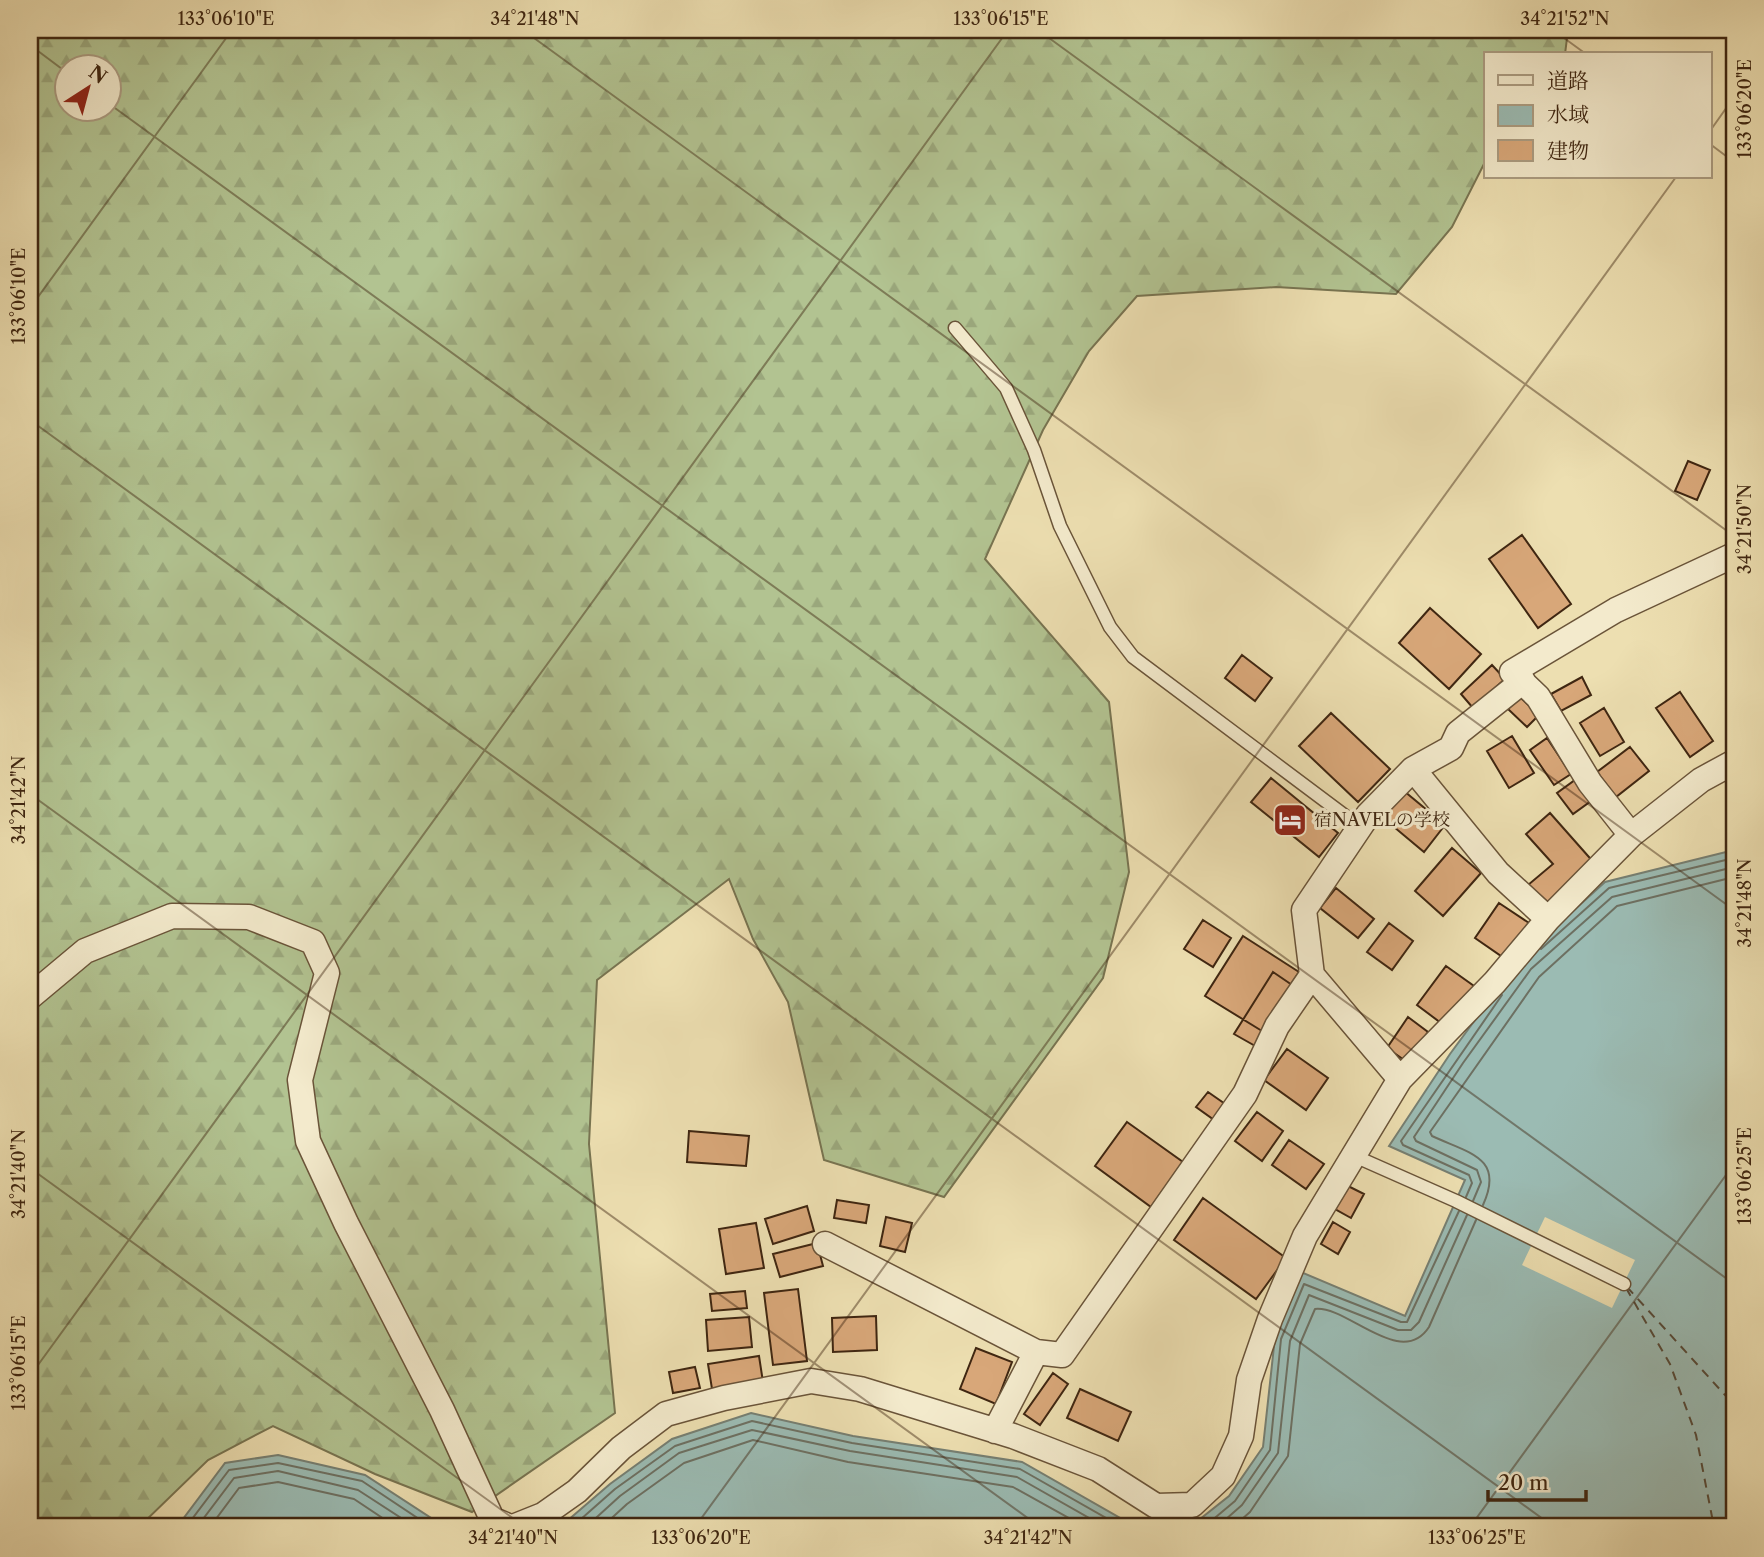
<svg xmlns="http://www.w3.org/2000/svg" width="1764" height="1557" viewBox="0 0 1764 1557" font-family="'Libre Caslon Text','Noto Serif JP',serif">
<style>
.forest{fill:url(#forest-firs);stroke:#787451;stroke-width:2;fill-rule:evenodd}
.water{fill:#9bbbb3;stroke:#767f72;stroke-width:2}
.pier{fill:#eddfb1}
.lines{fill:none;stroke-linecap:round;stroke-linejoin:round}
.shore{stroke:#6d7062;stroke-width:2}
.ferry{stroke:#564b3a;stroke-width:2;stroke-dasharray:9 7;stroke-linecap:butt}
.building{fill:#d8a779;stroke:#3f2611;stroke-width:2}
.lane-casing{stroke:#6a5439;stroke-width:15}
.street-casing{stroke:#6a5439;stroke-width:27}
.lane{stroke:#f3eacc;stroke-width:12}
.street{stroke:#f3eacc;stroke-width:24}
.ticks{fill:none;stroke:#3f2611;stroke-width:2;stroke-opacity:0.45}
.labels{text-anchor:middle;stroke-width:6;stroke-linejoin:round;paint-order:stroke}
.poi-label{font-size:18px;fill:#3f2611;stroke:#f3eacc;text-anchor:start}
.neatline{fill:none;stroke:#3f2611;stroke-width:2.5}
.ticks-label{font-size:18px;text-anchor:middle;fill:#3f2611}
</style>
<defs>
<pattern id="forest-firs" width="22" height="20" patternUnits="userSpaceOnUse" patternTransform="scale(1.75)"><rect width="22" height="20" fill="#b2c391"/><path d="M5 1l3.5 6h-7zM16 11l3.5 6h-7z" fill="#9aa77c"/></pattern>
</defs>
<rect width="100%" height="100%" fill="#eddfb1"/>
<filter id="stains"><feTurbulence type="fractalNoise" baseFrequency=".00286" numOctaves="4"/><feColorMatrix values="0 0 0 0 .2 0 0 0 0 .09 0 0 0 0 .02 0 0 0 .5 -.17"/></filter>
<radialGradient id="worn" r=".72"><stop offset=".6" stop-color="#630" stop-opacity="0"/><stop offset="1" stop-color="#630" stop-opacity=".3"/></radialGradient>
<path class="forest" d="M30,30H1568L1565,54H1486V160L1452,227L1396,294L1276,287L1137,296L1089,351L1043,430L985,559L1109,702L1129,872L1103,978L944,1197L824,1160L788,1002L753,939L729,879L597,980L589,1144L615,1413L472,1512L375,1474L273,1426L208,1460L139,1527H42L30,1518ZM66,66H108V108H66Z"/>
<path class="water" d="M1734,850V1527H1190L1229,1496L1263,1447L1275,1337L1301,1272L1405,1316L1465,1180L1389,1146L1450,1054L1520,959L1605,882Z
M751,1413L853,1436L1022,1462L1136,1527H560L610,1484L672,1439Z
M278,1455L365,1475L445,1527H177L225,1463Z"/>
<path class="pier" d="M1545,1217L1635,1260L1612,1308L1522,1265Z"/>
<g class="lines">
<path class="shore" d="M1541,949L1609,888L1734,858
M1466,1197L1472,1183L1469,1175L1403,1145L1401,1141L1502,995
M1473,1201L1481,1182L1477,1170L1416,1141L1414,1137L1463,1063L1531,969L1612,897L1734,867
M1483,1205C1505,1157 1468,1153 1432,1136L1430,1132L1539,977L1617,906L1734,877
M186,1527L229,1470L278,1463L362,1481L431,1527
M197,1527L234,1478L278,1471L358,1490L415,1527
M210,1527L239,1488L278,1482L354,1499L396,1527
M572,1527L615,1489L675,1446L752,1421L852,1443L1020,1469L1122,1527
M586,1527L620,1496L679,1453L752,1430L850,1451L1017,1477L1105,1527
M602,1527L627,1504L684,1463L753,1440L848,1462L1013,1487L1085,1527
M1204,1527L1235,1501L1270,1450L1281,1339L1304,1284L1401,1322H1407L1459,1211
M1217,1527L1242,1505L1278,1453L1290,1341L1309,1295L1398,1330H1411L1419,1322L1467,1215
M1233,1527L1250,1512L1288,1456L1300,1344L1315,1309C1347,1305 1401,1370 1429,1327L1476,1220"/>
<path class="ferry" d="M1627,1287L1734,1405
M1626,1288L1670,1364L1696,1435L1714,1527"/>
</g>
<path class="building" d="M1688,461L1710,470L1697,500L1675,491Z
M1522,535L1571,604L1538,628L1489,559Z
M1430,608L1481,654L1449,689L1399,643Z
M1242,655L1272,678L1255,701L1225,678Z
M1492,665L1505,679L1473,708L1461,694Z
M1582,677L1591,695L1561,711L1551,694Z
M1680,692L1713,741L1690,757L1656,708Z
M1520,697L1539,715L1527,727L1508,709Z
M1604,708L1624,742L1600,756L1580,723Z
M1331,713L1390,769L1358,802L1299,746Z
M1512,736L1534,773L1509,788L1487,751Z
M1547,738L1571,774L1554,785L1530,750Z
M1630,747L1649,771L1616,797L1597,772Z
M1271,778L1338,833L1319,857L1251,802Z
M1575,780L1591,801L1573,814L1557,793Z
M1404,791L1445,825L1424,852L1382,817Z
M1550,813L1596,865L1548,907L1528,885L1553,864L1526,834Z
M1452,848L1481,873L1443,916L1415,891Z
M1336,888L1374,919L1358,938L1320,908Z
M1499,903L1529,923L1504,958L1475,938Z
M1203,920L1231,938L1213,967L1184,949Z
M1389,923L1413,941L1392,970L1367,952Z
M1243,936L1299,972L1262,1031L1205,996Z
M1446,966L1474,986L1445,1026L1417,1005Z
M1273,972L1295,987L1257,1047L1234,1034Z
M1408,1017L1428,1032L1407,1062L1387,1048Z
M1287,1049L1328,1078L1306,1110L1264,1080Z
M1208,1092L1228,1106L1217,1122L1196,1107Z
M1257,1112L1283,1131L1262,1161L1235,1141Z
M1127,1122L1183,1162L1151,1207L1095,1166Z
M689,1131L749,1136L746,1166L687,1162Z
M1289,1140L1324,1164L1306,1189L1272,1165Z
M1348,1186L1364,1194L1351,1218L1335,1209Z
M1203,1198L1286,1258L1256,1299L1174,1240Z
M837,1200L869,1205L866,1223L834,1218Z
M807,1206L814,1231L773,1244L765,1219Z
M886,1217L912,1223L905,1252L880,1246Z
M1333,1222L1350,1232L1338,1254L1321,1244Z
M756,1223L764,1268L726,1274L719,1229Z
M817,1243L823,1266L780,1277L773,1254Z
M798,1289L807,1361L773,1365L764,1293Z
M745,1291L747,1308L712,1311L710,1294Z
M876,1316L877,1350L833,1352L832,1318Z
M749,1317L752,1347L708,1351L706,1320Z
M976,1348L1012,1362L996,1404L960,1389Z
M759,1356L763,1382L712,1389L708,1364Z
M695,1367L700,1388L673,1393L669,1372Z
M1053,1373L1068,1384L1040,1425L1024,1414Z
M1080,1389L1131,1412L1118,1441L1067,1418Z"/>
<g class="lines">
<g class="lane-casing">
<path id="lane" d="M955,328L1006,388L1034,450L1060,526L1110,627L1133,657L1360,827
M1352,1155L1456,1201L1624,1284"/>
</g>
<g class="street-casing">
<path id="street" d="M1413,769L1498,873L1548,919
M1631,835L1590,783L1538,697L1512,672L1616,610L1734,555
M1312,975L1400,1079
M30,997L85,951L172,916L249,917L313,942L327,973L300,1080L308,1141L346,1223L442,1410L492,1519L510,1527
M825,1244L1036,1352L1062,1355L1245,1094L1277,1026L1312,975L1304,910L1368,815L1413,769L1451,748L1458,733L1523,681
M995,1431L1036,1352
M513,1527L543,1515L577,1491L621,1448L666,1414L724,1398L811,1381L860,1389L1013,1436L1098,1469L1156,1506L1192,1505L1223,1476L1241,1436L1249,1380L1270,1319L1305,1236L1400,1079L1495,982L1548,919L1631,835L1701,780L1734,762"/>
</g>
<use href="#lane" class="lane"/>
<use href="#street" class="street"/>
</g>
<path class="ticks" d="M523,30L1734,910M1038,30L1734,536M1553,30L1586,54M30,45L66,72M108,103L1734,1284M1710,131L1734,97M1710,144L1734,162M30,308L232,30M30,420L1554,1527M30,794L1040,1527M30,1168L525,1527M30,1376L1008,30M695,1527L1676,177M1470,1527L1734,1164"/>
<defs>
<g id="hotel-square" transform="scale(1.75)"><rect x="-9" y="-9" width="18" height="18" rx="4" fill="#8f2418" stroke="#f3eacc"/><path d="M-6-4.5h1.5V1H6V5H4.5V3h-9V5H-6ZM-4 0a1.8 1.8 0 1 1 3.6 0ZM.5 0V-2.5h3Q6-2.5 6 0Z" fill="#fff"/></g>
</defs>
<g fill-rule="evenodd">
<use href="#hotel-square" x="1290" y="820"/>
</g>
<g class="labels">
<g class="poi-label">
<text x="1314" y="826">宿NAVELの学校</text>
</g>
</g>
<rect width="1764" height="1557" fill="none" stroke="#eddfb1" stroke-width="77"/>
<rect x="1484" y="52" width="228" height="126" fill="#f3eacc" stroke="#ab9c81" stroke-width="2"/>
<rect x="1498" y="75" width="35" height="10" fill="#f3eacc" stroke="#ab9c81" stroke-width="2"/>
<text x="1547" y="88" font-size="21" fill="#3f2611">道路</text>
<rect x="1498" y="105" width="35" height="21" fill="#9bbbb3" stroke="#ab9c81" stroke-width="2"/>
<text x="1547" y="122" font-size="21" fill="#3f2611">水域</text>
<rect x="1498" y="140" width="35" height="21" fill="#d8a779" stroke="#ab9c81" stroke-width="2"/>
<text x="1547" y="158" font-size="21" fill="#3f2611">建物</text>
<g transform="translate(88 88) rotate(36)"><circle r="33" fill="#f3eacc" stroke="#ab9c81" stroke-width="2"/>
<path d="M0-5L12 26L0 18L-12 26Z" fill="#8f2418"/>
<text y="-10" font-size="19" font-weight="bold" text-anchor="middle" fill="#3f2611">N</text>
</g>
<path d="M1488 1490v10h98v-10" fill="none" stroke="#3f2611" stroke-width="3.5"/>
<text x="1498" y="1490" font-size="21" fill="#3f2611" stroke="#f3eacc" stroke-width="5" paint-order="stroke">20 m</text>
<rect x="38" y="38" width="1688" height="1480" class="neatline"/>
<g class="ticks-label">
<text x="226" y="25">133°06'10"E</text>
<text x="535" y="25">34°21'48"N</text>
<text x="1001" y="25">133°06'15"E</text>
<text x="1565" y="25">34°21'52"N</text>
<text transform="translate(1745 109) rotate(-90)" y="6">133°06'20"E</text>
<text transform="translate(19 296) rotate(-90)" y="6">133°06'10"E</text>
<text transform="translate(1745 529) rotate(-90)" y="6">34°21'50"N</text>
<text transform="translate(19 800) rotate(-90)" y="6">34°21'42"N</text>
<text transform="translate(1745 903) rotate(-90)" y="6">34°21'48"N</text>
<text transform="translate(19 1174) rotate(-90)" y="6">34°21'40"N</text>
<text transform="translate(1745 1176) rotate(-90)" y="6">133°06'25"E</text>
<text transform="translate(19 1363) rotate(-90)" y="6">133°06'15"E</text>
<text x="513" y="1544">34°21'40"N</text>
<text x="701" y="1544">133°06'20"E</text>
<text x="1028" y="1544">34°21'42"N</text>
<text x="1477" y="1544">133°06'25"E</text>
</g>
<rect width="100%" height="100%" filter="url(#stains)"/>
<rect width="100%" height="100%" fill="url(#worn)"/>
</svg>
